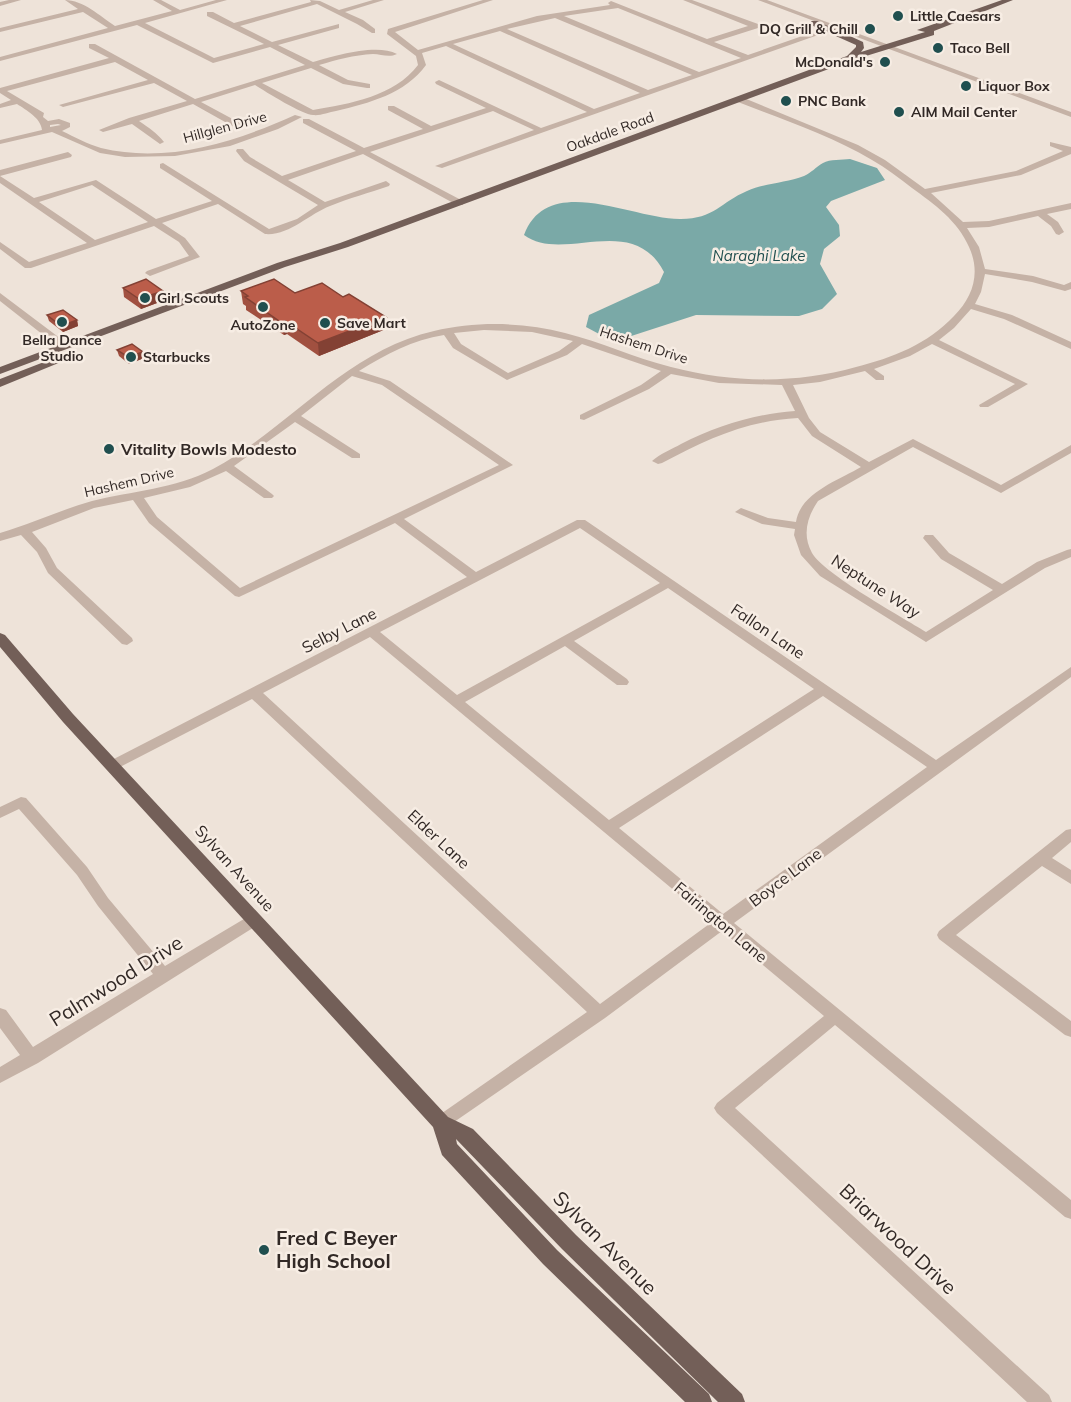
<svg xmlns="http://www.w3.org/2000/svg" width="1071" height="1402" viewBox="0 0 1071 1402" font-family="Mulish,sans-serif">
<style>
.water{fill:#7aa9a7}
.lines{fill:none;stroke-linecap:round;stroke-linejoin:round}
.minor{fill:#c5b2a6;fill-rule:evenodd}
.major{fill:#735f58;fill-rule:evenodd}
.wall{fill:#a15040}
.shaded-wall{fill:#834134}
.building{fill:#bb5d4a;stroke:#834134;stroke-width:1.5}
.poi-dot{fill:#204f4f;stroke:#f7ede4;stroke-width:2}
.labels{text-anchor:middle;stroke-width:5;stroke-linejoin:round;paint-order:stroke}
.far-poi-label{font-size:14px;font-weight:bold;fill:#322926;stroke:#f7ede4;text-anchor:start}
.far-street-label{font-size:14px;fill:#322926;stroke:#f7ede4}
.far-water-label{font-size:15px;font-style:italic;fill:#204f4f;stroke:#f7ede4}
.poi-label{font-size:16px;font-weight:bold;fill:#322926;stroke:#f7ede4;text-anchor:start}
.street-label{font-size:16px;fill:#322926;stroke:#f7ede4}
.near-street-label{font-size:20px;fill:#322926;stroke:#f7ede4}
.near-poi-label{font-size:20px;font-weight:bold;fill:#322926;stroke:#f7ede4;text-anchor:start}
</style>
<rect width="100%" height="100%" fill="#eee3d9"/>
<path class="water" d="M850,159L877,168L885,180L831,201L826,207L839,225L840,236L824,249L820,264L837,294L822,309L799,316L696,315L622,339L601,335L586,327L589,315L659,283L664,272C632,211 563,264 524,235C548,171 634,220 681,219C714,219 721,202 747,191C765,183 786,183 804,176C811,173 816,167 823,163C830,159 842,160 850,159Z"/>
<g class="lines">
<path class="minor" d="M9,0H21L0,6V2Z
M65,0C83,0 100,16 115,26L172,11L153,0H161L180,10L216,0H227L145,23L214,58L264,44L207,16V12H213L234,23L311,2L310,0L320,1L339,10L373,0H384L345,12L363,20L375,29V33H372L357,24L317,4L240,26L272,42L339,24V28L278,45L313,62C334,56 377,43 397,54C389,58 381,54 373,54C354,55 336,60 319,65L348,80L370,84V88H367L343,84L311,68L262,83L313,110C349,104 395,96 418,65L416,56L387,34L388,29L483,0H493L395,32L418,50L537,16L610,5L608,3L611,1L707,39L748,26L683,0H692L758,24V28L714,42L748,55L811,33L818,35L442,168L435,166L534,130L493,111L370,152L463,201V205H457L363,154L288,180L325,202L386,181L390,184L389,186C369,193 349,198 330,206C309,214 289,236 265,234L218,204L162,223L185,238L200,257L150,276L145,273L147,271L189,256L179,242L154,226L31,268H25L0,249V242L29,262L87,243L0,183V176L34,198L96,180L156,219L212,201L160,168V164L163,163L269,229L297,219L318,205L244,161L236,151L237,149H243L250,157L282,176L356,151L303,123V119H309L364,148L423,129L388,110V106H394L431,126L486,108L436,84L435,82L439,80L541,128L587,112L446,46L422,53L426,65C405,94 369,103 336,111C329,112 320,116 313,115C303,115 266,92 255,85L201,102L240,123V127H234L193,104L139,121C149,128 157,133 164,142L160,144L132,124L103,132L99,130L129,118L187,101L154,83L63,107L59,105L148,80L115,62L7,91L44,113L43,117L48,121L59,119L70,123V127L62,131C75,137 87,144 101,148C167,164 235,142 295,115L302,117L278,129L230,146L175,156L125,157L100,153L52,132L0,144V140L42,130C41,118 26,110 17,104L0,108V104L11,100L0,93V88L109,58L89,48V44H95L195,99L305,65L270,47L213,63L137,25L0,61V57L108,28L83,12L0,32V28L78,9ZM618,8L741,58L699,72L564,16ZM555,18L692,75L648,90L507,29ZM500,31L640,93L594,109L453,44ZM58,124L61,125L50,127V125ZM92,185L148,222L95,240L39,202Z
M758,0H767L1071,112V117Z
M738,98H744L858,145L885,160L925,189L1016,171L1063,151L1050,146V142L1071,147V154L1021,175L931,193L963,222L989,221L1071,203V209L1047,214L1058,222L1064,232L1059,235L1056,234L1051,226L1038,216L989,227L967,228L979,247L985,269L1033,276L1064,285L1071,282V289L1065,291L1032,282L985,274L981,292L975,304L1012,315L1071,342V349L1004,319L971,309L954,328L939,340L1028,384L988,407H980L979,405L1015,384L932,344L910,356L874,369L884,376V380H876L865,371L820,382L793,385L809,418L820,432L869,462L913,439L1001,485L1071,445V453L1001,493L913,447L818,501C807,517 802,535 812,553C824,574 902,617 926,632L993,590L941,559L923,538L925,535H933L949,553L1002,584L1037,562L1067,550L1071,549V557L1045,568L926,642L820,576L801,555L794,535L795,529L762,524L735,512L741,508L768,518L796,522C800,493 839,480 861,467L812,436L798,418C745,421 708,439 662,463L658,464L652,461C660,454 672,449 681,444C717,426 754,414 795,411L782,385L719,383L671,374L649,389L584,420L580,419V415L641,385L661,371L582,344L567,355L507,380L453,348L444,335C413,340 386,354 359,371L390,381L513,465L404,519L476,572L577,520H585L936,760L1071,667V677L734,923L1071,1200V1219L1065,1217L835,1025L735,1108L1049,1395L1052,1402H1027L717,1113L714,1108L717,1103L824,1016L722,931L605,1018L441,1131L435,1128L432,1123L435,1118L587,1012L252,699L118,768H108L106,765L108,762L467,577L395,523L239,597L235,596L149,523L133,500L94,508L32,532L46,548L57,568L132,638L133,641L127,645L122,644L48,573L37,552L21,535L0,541V533C31,524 60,510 92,501C132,491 175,489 213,469C291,427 344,352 434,331C476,321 524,322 565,333C601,342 635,358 671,367C732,383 796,384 856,367C892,358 928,344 954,316C973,297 981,273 969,247C958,221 934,204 912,188C899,178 886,168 872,160C830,135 783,120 738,102ZM484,330L532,332L573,341L559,351L508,373L461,344L454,333ZM352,376L382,385L499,465L240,588L157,517L144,498L190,487L226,471L264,498H272L274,496L272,494L234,466L295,422L352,458H360V454L301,416ZM580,528L660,583L457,695L380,632ZM668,588L814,689L609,820L465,702L565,646L617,685H627L629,682L627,679L574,641ZM370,637L712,922L600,1004L263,693ZM823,696L927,767L723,914L619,828Z
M68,152L72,155L71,157L0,176V170Z
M0,293L69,345V349H61L0,301Z
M21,797L26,798L87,867L108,898L165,966L249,916L254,914L259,916L262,920L259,924L38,1063L0,1083V1067L20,1055L0,1028V1008L6,1010L33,1047L153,974L98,906L77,875L19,809L0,818V807Z
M1071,829V842L1052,858L1071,870V884L1042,866L956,935L1071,1021V1037L1065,1035L939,939L937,935L939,931L1066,830Z"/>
<path class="major" d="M1002,0H1013L934,31V35L853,60L348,247L285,267L0,374V367L277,263L340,243L847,56L856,47V45L811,25V21H817L863,42L864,48L861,52L925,32L917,30Z
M57,357L61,358V362L0,387V379Z
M0,633L5,635L73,714L448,1117L473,1129L576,1235L742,1394L745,1402H718L562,1249L456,1139L457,1144L557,1250L709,1394L712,1402H685L543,1264L442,1155L433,1127L63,722L0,647Z"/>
</g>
<path class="wall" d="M123,288L163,291L165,300L141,309L124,297Z
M241,291L295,293L343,297L386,317V329L319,356L287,334L284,335L246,310V306L243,304Z
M47,315L77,320L78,326L63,332L49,321Z
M117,350L143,352L144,358L129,364L119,356Z"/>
<path class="shaded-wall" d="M163,291L165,300L141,309L139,299Z
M386,317V329L319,356L318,343Z
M77,320L78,326L63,332L61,326Z
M285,321L287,334L284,335L282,323Z
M143,352L144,358L129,364L128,357Z"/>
<path class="building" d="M146,279L163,291L139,299L123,288Z
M274,279L295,293L322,283L343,297L349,294L386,317L318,343L285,321L282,323L245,297L248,296L241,291Z
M63,310L77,320L61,326L47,315Z
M132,344L143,352L128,357L117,350Z"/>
<g class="poi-dot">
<circle cx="898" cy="16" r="6"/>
<circle cx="870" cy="29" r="6"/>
<circle cx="938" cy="48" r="6"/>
<circle cx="885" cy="62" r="6"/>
<circle cx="966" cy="86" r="6"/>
<circle cx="786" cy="101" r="6"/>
<circle cx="899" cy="112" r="6"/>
<circle cx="145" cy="298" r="6"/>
<circle cx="263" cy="307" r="6"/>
<circle cx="62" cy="322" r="6"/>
<circle cx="325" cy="323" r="6"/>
<circle cx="131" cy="357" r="6"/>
<circle cx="109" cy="449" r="6"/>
<circle cx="264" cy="1250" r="6"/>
</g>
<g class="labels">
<g class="far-poi-label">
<text x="910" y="21">Little Caesars</text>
<text x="858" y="34" text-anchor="end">DQ Grill &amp; Chill</text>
<text x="950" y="53">Taco Bell</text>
<text x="873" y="67" text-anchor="end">McDonald's</text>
<text x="978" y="91">Liquor Box</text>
<text x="798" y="106">PNC Bank</text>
<text x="911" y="117">AIM Mail Center</text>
<text x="157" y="303">Girl Scouts</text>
<text x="337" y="328">Save Mart</text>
<text x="263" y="330" text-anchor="middle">AutoZone</text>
<text x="62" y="345" text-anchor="middle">Bella Dance<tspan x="62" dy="16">Studio</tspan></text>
<text x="143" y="362">Starbucks</text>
</g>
<g class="far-street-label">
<text transform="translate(225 127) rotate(-15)" y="5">Hillglen Drive</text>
<text transform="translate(610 132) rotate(-20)" y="5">Oakdale Road</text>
<text transform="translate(644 345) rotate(18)" y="5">Hashem Drive</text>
<text transform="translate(129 482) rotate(-13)" y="5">Hashem Drive</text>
</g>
<g class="far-water-label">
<text x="759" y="261">Naraghi Lake</text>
</g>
<g class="poi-label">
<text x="121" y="455">Vitality Bowls Modesto</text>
</g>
<g class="street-label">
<text transform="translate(876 586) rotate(33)" y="6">Neptune Way</text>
<text transform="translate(339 630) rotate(-27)" y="6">Selby Lane</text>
<text transform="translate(768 631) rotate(34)" y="6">Fallon Lane</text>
<text transform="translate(439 839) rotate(43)" y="6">Elder Lane</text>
<text transform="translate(235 868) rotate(48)" y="6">Sylvan Avenue</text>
<text transform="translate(785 877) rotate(-37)" y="6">Boyce Lane</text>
<text transform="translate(721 922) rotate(40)" y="6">Fairington Lane</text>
</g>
<g class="near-street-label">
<text transform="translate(116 981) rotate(-32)" y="7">Palmwood Drive</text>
<text transform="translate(898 1239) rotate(43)" y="7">Briarwood Drive</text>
<text transform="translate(605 1243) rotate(45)" y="7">Sylvan Avenue</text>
</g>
<g class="near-poi-label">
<text x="276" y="1245">Fred C Beyer<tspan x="276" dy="23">High School</tspan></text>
</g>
</g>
</svg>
